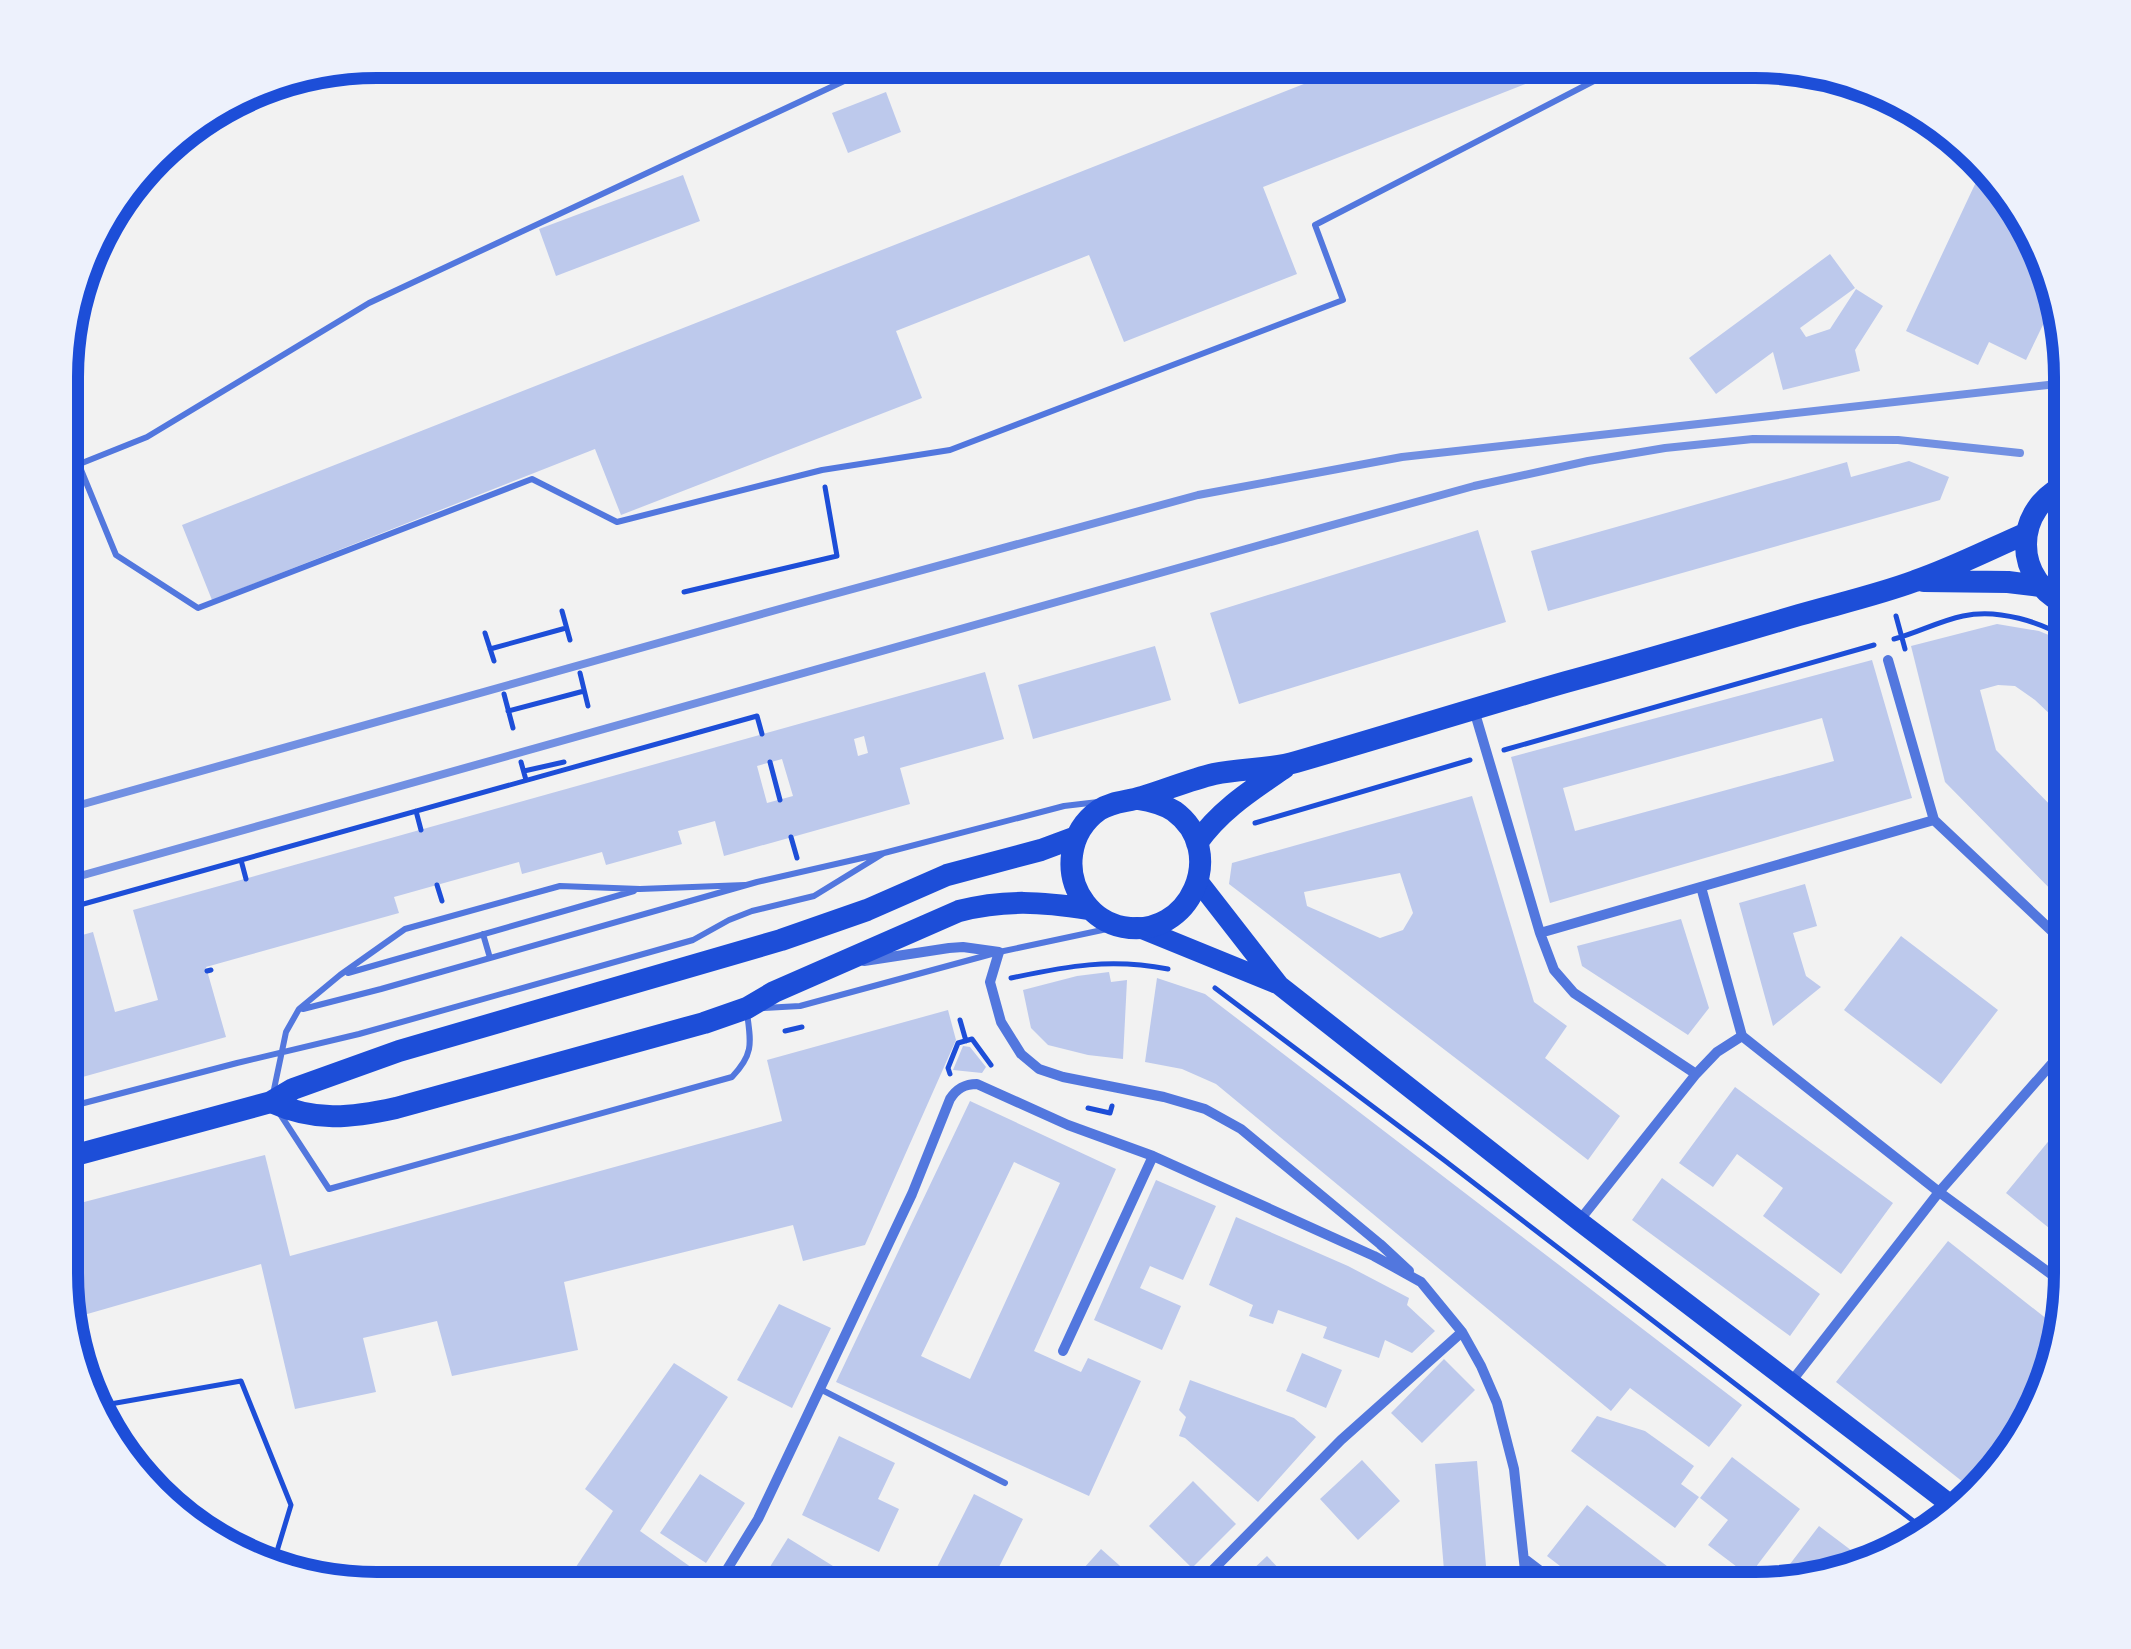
<svg xmlns="http://www.w3.org/2000/svg" width="2131" height="1649" viewBox="0 0 2131 1649" font-family="'Public Sans',sans-serif">
<style>
.building{fill:#bdc9ec;fill-rule:evenodd}
.lines{fill:none;stroke-linecap:round;stroke-linejoin:round}
.path{stroke:#1d4ed8;stroke-width:5}
.service{stroke:#5277de;stroke-width:6}
.minor{stroke:#5277de;stroke-width:10}
.secondary{stroke:#1d4ed8;stroke-width:20}
.primary{stroke:#1d4ed8;stroke-width:22}
.rail{stroke:#7290e2;stroke-width:8}
.rim{fill:none;stroke:#1d4ed8;stroke-width:12}
</style>
<rect width="100%" height="100%" fill="#f2f2f2"/>
<path class="building" d="M1042,60H1074V61L1046,71Z
M1365,60L1584,61L1263,187L1297,274L1124,342L1089,255L896,331L922,398L621,515L595,449L212,600L182,525Z
M886,92L901,132L848,153L832,113Z
M1984,165L2039,237L2054,302L2026,360L1989,342L1978,365L1906,331Z
M683,175L700,221L556,276L539,229Z
M1830,254L1855,288L1800,328L1806,337L1830,329L1856,289L1883,306L1855,350L1860,371L1783,390L1773,352L1716,394L1689,358Z
M1909,461L1949,477L1940,500L1548,611L1531,551L1847,462L1851,477Z
M1478,530L1506,622L1239,704L1210,613Z
M1997,624L2039,631L2056,638L2071,648V734L2035,700L2015,686L1998,685L1980,690L1996,750L2071,826V910L1945,782L1911,646Z
M1155,646L1171,700L1033,739L1018,685Z
M1872,660L1912,798L1550,903L1511,757ZM1822,718L1834,761L1575,831L1563,788Z
M985,672L1004,739L900,768L910,804L724,856L715,821L678,831L682,844L606,865L602,852L522,874L519,862L394,897L399,913L206,967L226,1037L61,1083V941L93,932L115,1012L158,1000L133,910ZM864,736L868,753L858,756L854,739ZM782,759L793,796L767,803L757,766Z
M1472,796L1534,1002L1567,1026L1545,1058L1620,1116L1588,1160L1229,884L1232,863ZM1400,873L1413,913L1403,930L1380,938L1307,906L1304,892Z
M1805,884L1817,926L1793,933L1806,976L1821,987L1773,1026L1739,903Z
M1681,919L1709,1008L1688,1035L1582,966L1577,946Z
M1901,936L1998,1010L1941,1084L1844,1010Z
M1109,972L1111,982L1127,980L1123,1059L1088,1055L1048,1045L1031,1028L1023,990L1077,976Z
M1157,978L1205,994L1742,1405L1709,1447L1630,1388L1611,1411L1216,1084L1182,1069L1145,1062Z
M948,1010L956,1040L865,1245L803,1261L793,1225L564,1282L578,1350L452,1376L437,1321L363,1338L376,1392L295,1409L261,1264L70,1319L61,1281V1208L265,1155L290,1256L782,1121L767,1060Z
M963,1046L970,1047L986,1067L982,1073L953,1070Z
M1735,1087L1893,1203L1841,1274L1763,1216L1783,1188L1737,1154L1713,1187L1679,1163Z
M970,1101L1116,1169L1034,1351L1081,1372L1088,1358L1141,1381L1089,1496L836,1382ZM1014,1162L1060,1183L970,1379L921,1356Z
M2070,1115V1245L2006,1193Z
M1662,1178L1820,1294L1790,1336L1632,1220Z
M1156,1180L1216,1206L1183,1280L1150,1266L1140,1288L1181,1306L1162,1350L1094,1320Z
M1236,1217L1348,1266L1409,1298L1407,1305L1435,1331L1412,1353L1385,1340L1379,1358L1323,1338L1327,1327L1278,1310L1273,1324L1249,1316L1253,1305L1209,1285Z
M1948,1241L2062,1331L2047,1394L1992,1482L1977,1493L1836,1382Z
M779,1304L831,1328L792,1408L737,1380Z
M1302,1353L1342,1370L1326,1408L1286,1391Z
M1444,1359L1475,1390L1422,1443L1391,1413Z
M674,1363L728,1397L640,1531L702,1575L693,1589L562,1588L613,1511L585,1489Z
M1190,1380L1294,1418L1316,1437L1258,1502L1185,1438L1179,1436L1186,1417L1179,1410Z
M1597,1416L1645,1431L1694,1466L1681,1484L1699,1497L1675,1528L1571,1451Z
M839,1436L895,1463L878,1499L899,1509L879,1552L802,1515Z
M1732,1457L1800,1509L1749,1576L1708,1545L1728,1520L1700,1498Z
M1362,1460L1400,1501L1358,1540L1320,1499Z
M1477,1461L1488,1589H1392L1391,1574L1444,1570L1435,1464Z
M700,1474L745,1503L706,1563L660,1533Z
M1193,1481L1236,1524L1192,1568L1149,1526Z
M974,1494L1023,1519L988,1589H961L933,1575Z
M1587,1505L1697,1589H1590L1547,1556Z
M1819,1526L1872,1566L1774,1585Z
M788,1538L833,1566L818,1589H756Z
M1101,1549L1146,1589H1065Z
M1267,1556L1298,1589H1232Z"/>
<g class="lines">
<path class="path" d="M684,592L837,556L825,487
M562,611L570,640
M1896,616L1905,649
M485,633L494,661
M1894,639C1917,633 1939,621 1963,616C1998,608 2041,622 2071,640
M490,649L566,628
M580,673L588,706
M504,694L513,728
M508,711L584,691
M1504,750L1874,645
M521,762L526,780
M770,762L780,800
M524,771L564,762
M416,811L421,830
M1255,823L1470,760
M791,837L797,858
M241,860L246,879
M437,885L442,901
M62,910L757,716L762,734
M207,971L211,970
M1011,978C1068,966 1110,958 1168,969
M1215,988L1444,1160L1925,1530
M960,1020L966,1041
M785,1031L802,1027
M950,1074L948,1068L958,1043L972,1039L991,1065
M1088,1108L1110,1113L1112,1106
M99,1421V1406L241,1381L291,1505L274,1561L265,1567"/>
<path class="service" d="M79,465L116,555L198,608L532,479L617,522L822,470L950,450L1343,300L1315,225L1619,68L1623,61
M62,471L147,437L369,303L889,60
M483,934L490,958
M348,973L634,891
M764,1008L800,1006L999,952L1107,929
M303,1009L381,989L757,882L884,853L1064,806L1098,802
M273,1094L286,1032L299,1009L340,975L405,929L560,886L640,889L745,885
M61,1109L237,1063L359,1034L693,940L729,920L752,911L814,896L884,853
M280,1114L329,1189L732,1077C754,1054 751,1043 747,1013
M820,1389L1005,1483"/>
<path class="minor" d="M1888,660L1934,820
M1474,710L1540,933L1554,970L1574,993L1696,1074L1717,1052L1742,1036L1939,1192L2070,1288
M1701,887L1742,1036
M1540,933L1934,820L2071,949
M864,961L949,948L963,947L999,952L990,982L1001,1022L1021,1054L1039,1069L1063,1077L1164,1097L1205,1109L1241,1129L1380,1244L1409,1271
M1579,1221L1696,1074
M1063,1351L1153,1156
M1791,1382L1939,1192L2070,1043
M1526,1560L1564,1589
M715,1589L758,1519L807,1416L912,1194L950,1099C957,1088 965,1084 977,1084L1068,1125L1153,1156L1374,1256L1421,1282L1462,1332L1481,1366L1497,1403L1514,1469L1527,1589
M1194,1589L1341,1440L1462,1332"/>
<path class="secondary" d="M1198,881L1279,985L1579,1221L1955,1508
M1137,927L1277,984"/>
<path class="primary" d="M1924,581L2008,582L2040,586
M2071,606C2011,584 2011,505 2071,483
M1138,799C1151,801 1163,804 1174,811C1229,851 1190,940 1123,927C1108,924 1094,915 1085,903C1063,874 1068,832 1099,810C1113,801 1127,802 1142,797C1166,790 1189,780 1214,774C1241,768 1270,770 1296,762C1386,736 1475,708 1566,682C1643,661 1721,638 1799,615C1837,604 1877,595 1915,581C1953,568 1990,549 2027,533
M1197,843C1220,810 1252,790 1284,768
M271,1102C315,1122 350,1118 396,1108L704,1023L747,1008L774,992L959,911C1005,899 1042,902 1089,909
M61,1159L271,1102L293,1089L399,1051L781,940L867,910L947,875L1041,850L1076,837"/>
<path class="rail" d="M62,810L794,605L1198,495L1402,457L2057,384
M62,881L1260,545L1474,486L1588,461L1665,448L1753,439L1898,440L2020,453"/>
</g>
<path d="M0 0H2131V1649H0ZM377 78H1755A299 299 0 0 1 2054 377V1273A299 299 0 0 1 1755 1572H377A299 299 0 0 1 78 1273V377A299 299 0 0 1 377 78Z" fill="#edf1fc" fill-rule="evenodd"/>
<path class="rim" d="M377 78H1755A299 299 0 0 1 2054 377V1273A299 299 0 0 1 1755 1572H377A299 299 0 0 1 78 1273V377A299 299 0 0 1 377 78Z"/>
</svg>
